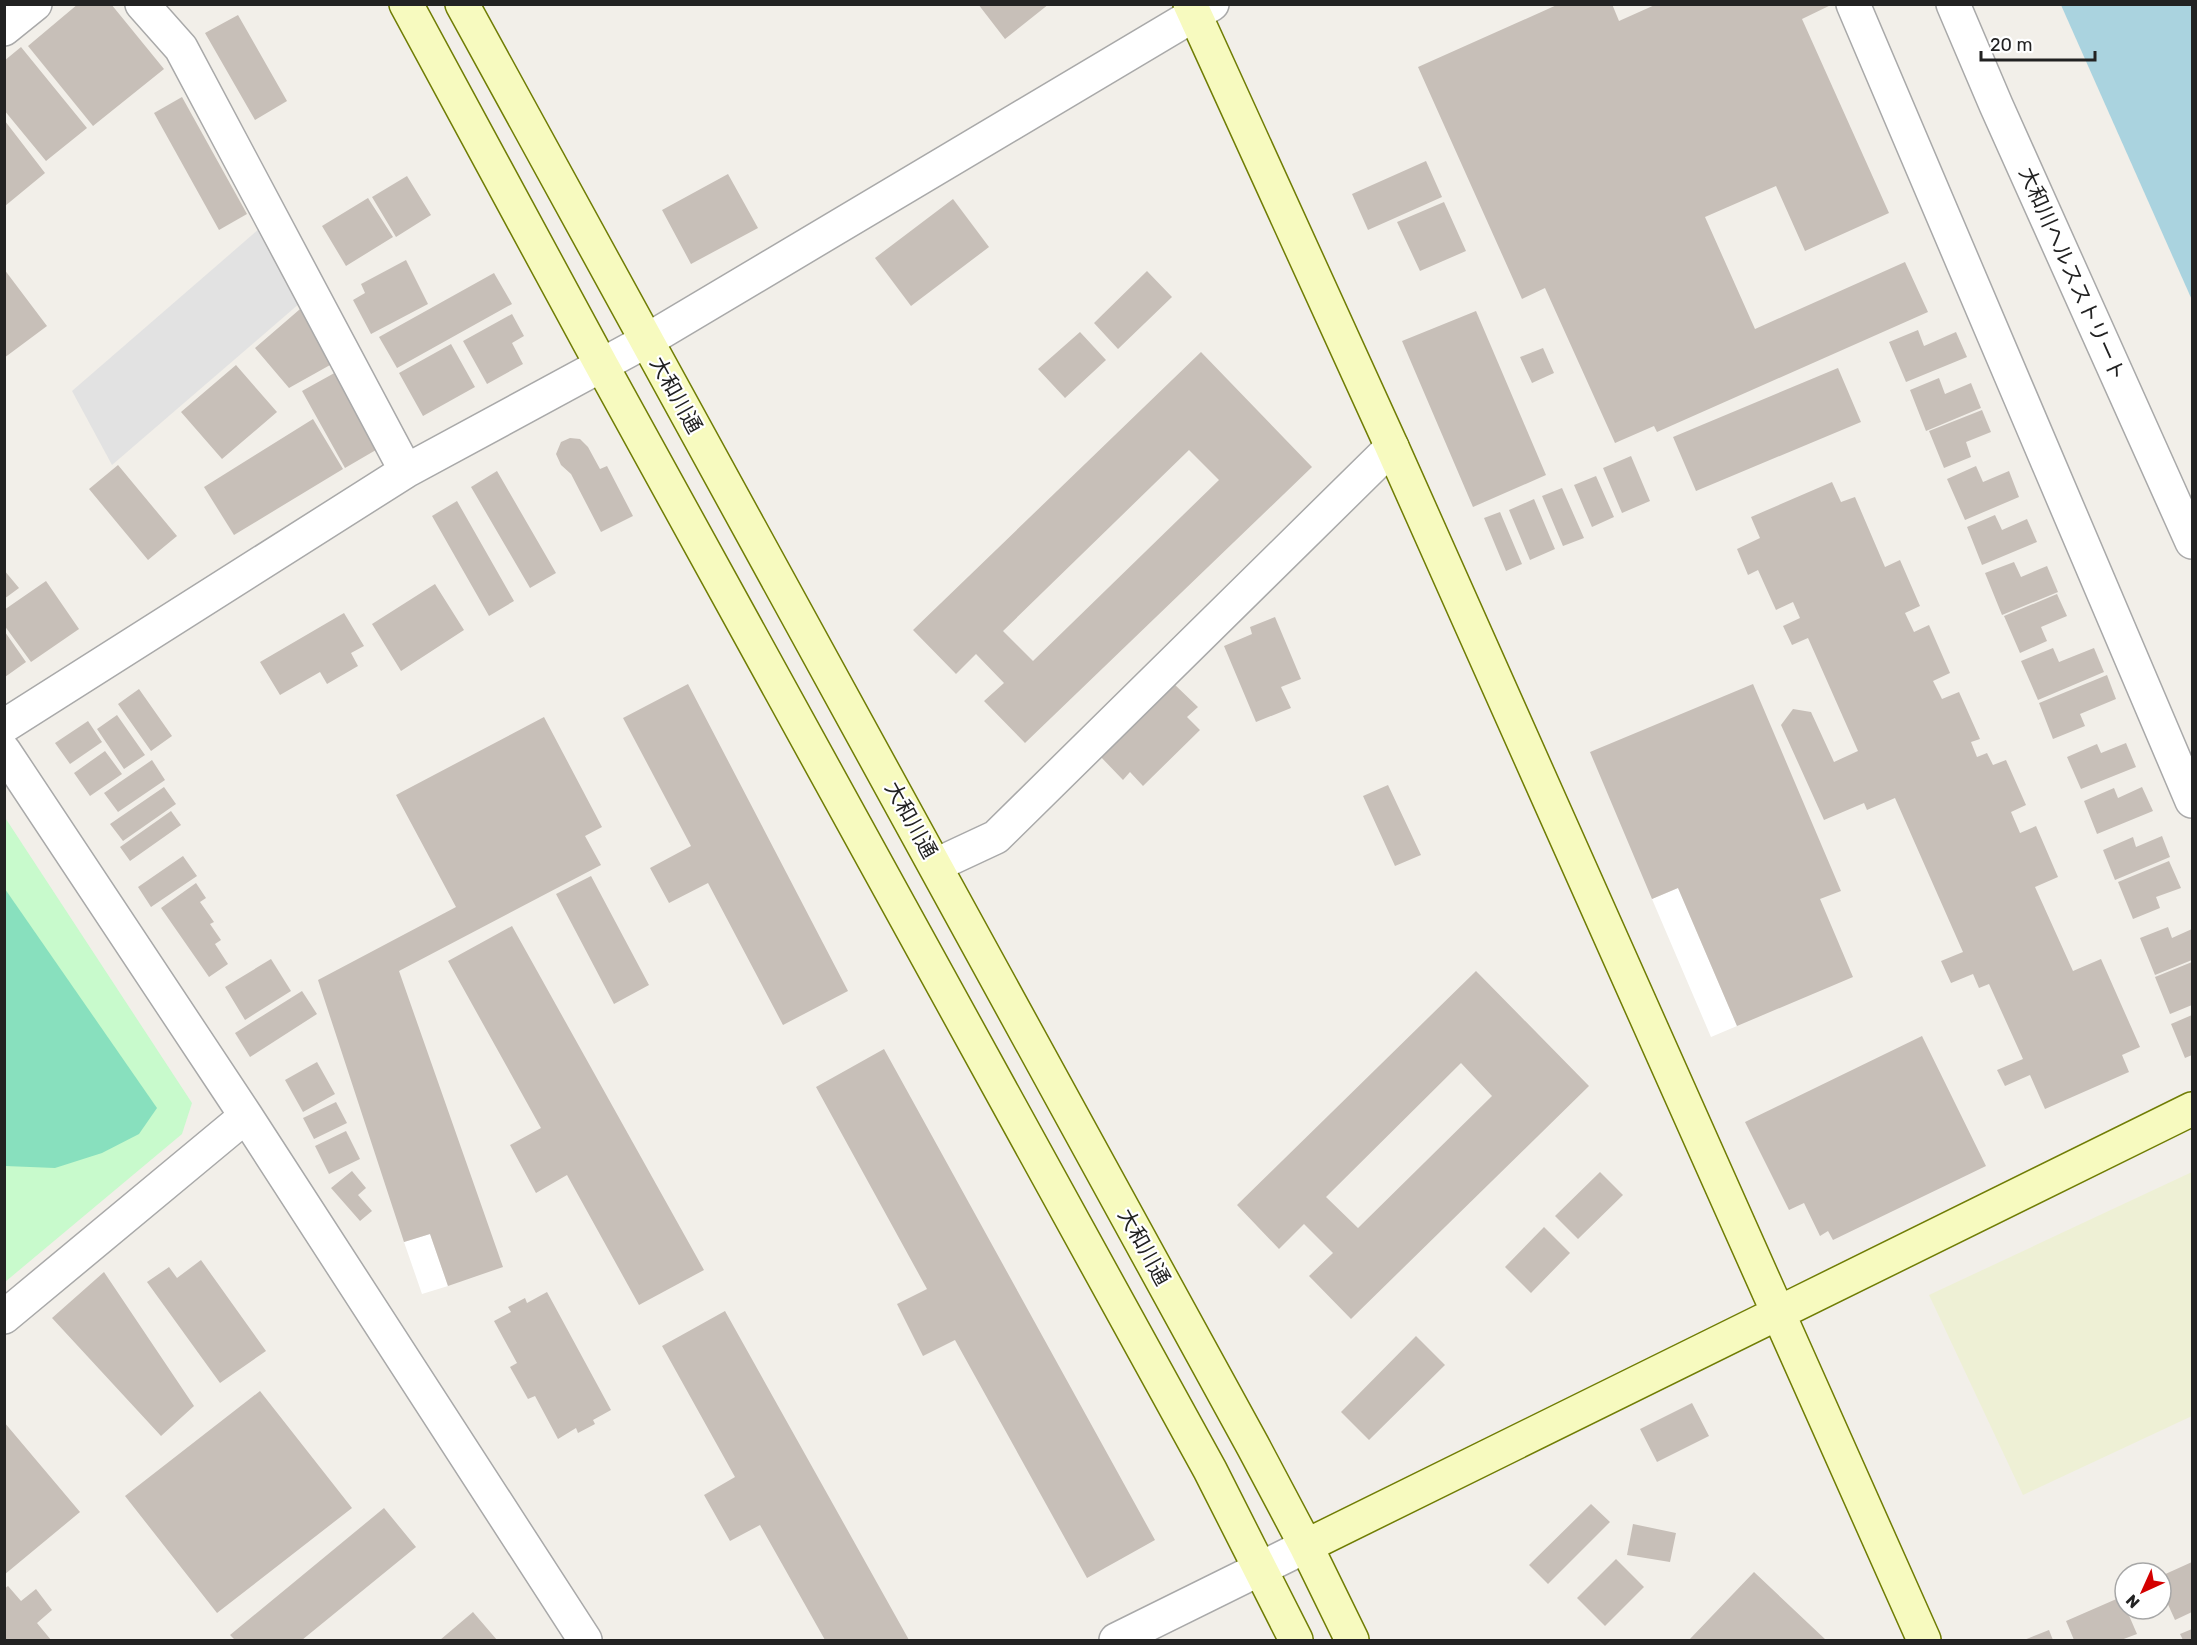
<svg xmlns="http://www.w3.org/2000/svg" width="2197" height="1645" viewBox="0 0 2197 1645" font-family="Rubik,'Noto Sans JP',sans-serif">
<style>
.farmland{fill:#eef0d5}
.park{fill:#c8facc}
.pitch{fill:#88e0be}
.parking{fill:#e2e2e2}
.water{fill:#aad3df}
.pier{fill:#fff}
.building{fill:#c7bfb8;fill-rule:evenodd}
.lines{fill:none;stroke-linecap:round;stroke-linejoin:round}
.street-casing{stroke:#a9a9a9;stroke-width:36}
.secondary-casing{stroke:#707d05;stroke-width:36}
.street{stroke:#fff;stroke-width:33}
.secondary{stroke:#f7fabf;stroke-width:33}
.labels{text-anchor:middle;stroke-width:4.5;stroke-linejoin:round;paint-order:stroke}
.street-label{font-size:21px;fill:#222;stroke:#fff}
</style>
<rect width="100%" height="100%" fill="#f2efe9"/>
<path class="farmland" d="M2192,1172V1416L2023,1495L1929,1295Z"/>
<path class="park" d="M4,816L192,1103L182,1134L5,1282Z"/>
<path class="pitch" d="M5,889L157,1108L139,1134L102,1153L55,1168L5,1166Z"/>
<path class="parking" d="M259,229L300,303L112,465L72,391Z"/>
<path class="water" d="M2061,5H2192V300Z"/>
<path class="pier" d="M1678,888L1737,1026L1711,1037L1652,899Z
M430,1234L448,1286L422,1294L404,1242Z"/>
<path class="building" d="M78,4H111L164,69L93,126L28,46Z
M978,4H1049L1005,39Z
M1559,4H1612L1619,21L1657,4H1833L1802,19L1889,213L1805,251L1776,186L1705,217L1755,329L1905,262L1928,312L1657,432L1654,426L1615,443L1545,288L1522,299L1418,67Z
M238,15L287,101L255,120L205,33Z
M21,47L87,128L46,161L4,110V61Z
M182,97L247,214L219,230L154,113Z
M5,121L45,173L5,206Z
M1426,161L1442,197L1368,230L1352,194Z
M728,174L758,228L691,264L662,210Z
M407,176L431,215L396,237L372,197Z
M368,198L393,237L346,266L322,226Z
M953,199L989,247L911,306L875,258Z
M1444,202L1466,251L1420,271L1397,222Z
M406,260L428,304L371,334L353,300L365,293L361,284Z
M4,269L47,326L4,358Z
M1147,271L1172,297L1118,349L1094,323Z
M494,273L512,304L397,368L379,337Z
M307,303L339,360L289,388L255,348Z
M1476,311L1546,475L1473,507L1402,341Z
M512,314L524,336L512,343L523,364L487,384L463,341Z
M1918,330L1924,346L1956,332L1967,357L1906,382L1889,342Z
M1080,332L1106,360L1065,398L1038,369Z
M451,344L475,387L423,416L399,373Z
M1543,348L1554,373L1532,383L1520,357Z
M1201,352L1312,467L1025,743L984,701L1004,683L976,654L956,674L913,630ZM1189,450L1219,480L1033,661L1003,631Z
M236,365L277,412L222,459L181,412Z
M1838,368L1861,422L1696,491L1673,437Z
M338,371L381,447L345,468L302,391Z
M1939,378L1945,394L1971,383L1981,408L1926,431L1910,390Z
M1982,410L1991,432L1966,442L1971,457L1944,468L1929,431Z
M313,419L343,469L234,535L204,487Z
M570,438L580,439L588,447L600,469L607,466L633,516L601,532L571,474L561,465L556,454L561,442Z
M1631,456L1650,501L1622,513L1603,468Z
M118,465L177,536L148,560L89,489Z
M1976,466L1983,482L2009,471L2019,497L1965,520L1947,479Z
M497,471L556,573L530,588L471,487Z
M1596,476L1614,517L1592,527L1574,485Z
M1832,482L1841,502L1855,497L1885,567L1900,560L1920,606L1905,613L1914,632L1929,625L1950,673L1933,681L1942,699L1959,692L1980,739L1971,742L1977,757L1987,753L1993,765L2006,760L2026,805L2011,812L2020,833L2036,826L2058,877L2035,887L2073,971L2101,959L2140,1047L2122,1055L2129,1072L2045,1109L2030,1075L2005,1086L1997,1070L2023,1059L1989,984L1979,988L1973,974L1951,983L1941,961L1963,952L1895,798L1867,810L1864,803L1824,820L1781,725L1793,709L1811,712L1834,762L1858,751L1808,638L1792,645L1783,626L1800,618L1793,602L1776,610L1758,570L1748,575L1737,549L1760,538L1751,517Z
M1562,488L1584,538L1563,546L1542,496Z
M1534,499L1555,549L1530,560L1509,510Z
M457,501L514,601L489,616L432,516Z
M1500,512L1522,564L1506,571L1484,518Z
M1995,515L2002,530L2027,519L2037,542L1982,565L1967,527Z
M2014,562L2021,577L2047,566L2058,592L2002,615L1985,573Z
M4,570L19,588L4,599Z
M46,581L79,629L31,662L4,625V610Z
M435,584L464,630L401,671L372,624Z
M2057,594L2067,616L2041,627L2047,641L2020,653L2004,616Z
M344,613L364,646L351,653L358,666L327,684L320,672L280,695L260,662Z
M1275,617L1301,679L1281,687L1291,708L1256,722L1224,646L1252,634L1250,627Z
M5,632L26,662L5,677Z
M2053,648L2059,662L2094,648L2104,672L2038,700L2021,661Z
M2107,675L2116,699L2080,714L2085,726L2053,739L2039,703Z
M1173,683L1198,707L1187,717L1200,730L1143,786L1130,772L1123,780L1099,755Z
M688,684L848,991L783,1025L708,883L669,903L650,868L691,846L623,718Z
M1753,684L1841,891L1820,899L1853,977L1737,1026L1678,888L1652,899L1590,752Z
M139,689L172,736L151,751L118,704Z
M117,715L145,755L124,769L97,729Z
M544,717L602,827L585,836L601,865L399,971L503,1267L448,1286L430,1234L404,1242L318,980L456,907L396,795Z
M88,721L102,742L70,764L55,743Z
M2126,743L2136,767L2081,789L2067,757L2097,744L2101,753Z
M105,751L122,774L90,796L74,773Z
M152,760L165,780L118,812L104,793Z
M1388,785L1421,855L1395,866L1363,796Z
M164,787L176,804L123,841L110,824Z
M2142,787L2153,811L2097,834L2084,801L2114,788L2118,798Z
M171,811L181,825L130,861L120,847Z
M2162,836L2170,857L2115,880L2103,850L2133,837L2136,847Z
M183,856L197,876L151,907L138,887Z
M2169,861L2181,888L2156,897L2160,908L2133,919L2118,882Z
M591,876L649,985L614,1004L556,894Z
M196,883L206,898L200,902L214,922L210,924L221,940L215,944L228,964L209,977L161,908Z
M512,926L704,1270L639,1305L567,1175L536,1193L510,1145L541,1128L448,961Z
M2168,927L2172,938L2192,929V960L2155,975L2140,938Z
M271,959L291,991L245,1020L225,987Z
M2192,962V1005L2170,1014L2155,977Z
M1476,971L1589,1086L1351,1319L1309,1276L1333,1253L1304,1224L1279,1249L1237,1205ZM1461,1063L1492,1096L1358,1228L1326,1197Z
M302,991L317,1014L250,1057L235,1033Z
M2192,1015V1055L2185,1058L2171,1024Z
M1922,1036L1986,1166L1833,1240L1828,1231L1820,1236L1804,1203L1789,1210L1745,1122Z
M884,1049L1155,1540L1087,1578L955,1340L923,1356L897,1304L927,1289L816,1087Z
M317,1062L335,1094L303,1112L285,1080Z
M336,1102L347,1123L314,1139L303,1118Z
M346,1131L360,1159L329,1174L315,1146Z
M352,1171L366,1188L358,1195L372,1211L360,1221L331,1188Z
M1600,1172L1623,1195L1578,1239L1555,1216Z
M1544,1227L1570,1253L1531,1293L1505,1267Z
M201,1260L266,1351L220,1383L147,1282L169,1267L177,1278Z
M104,1272L194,1406L161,1436L52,1318Z
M547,1292L611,1410L593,1420L595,1424L578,1433L576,1428L558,1439L535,1396L528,1399L510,1367L517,1363L494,1321L511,1312L508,1307L525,1298L527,1303Z
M725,1311L909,1640H825L760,1525L730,1541L704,1495L735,1477L662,1346Z
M1416,1336L1445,1365L1369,1440L1341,1412Z
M260,1391L352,1508L217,1613L125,1496Z
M1692,1403L1709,1436L1657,1462L1640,1429Z
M4,1422L80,1512L4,1575Z
M1591,1504L1610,1522L1548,1584L1529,1565Z
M384,1508L416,1547L302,1640H235L230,1635Z
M1633,1524L1676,1533L1670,1562L1627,1555Z
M1616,1559L1644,1587L1605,1626L1577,1598Z
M2192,1562V1612L2175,1620L2166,1600L2161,1602V1576Z
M1754,1572L1826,1640H1689Z
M8,1586L21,1601L36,1589L52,1610L37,1623L51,1640H4V1589Z
M2121,1597L2137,1634L2121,1640H2074L2066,1621Z
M473,1612L497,1640H440Z
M2192,1629V1640H2183L2180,1634Z
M2049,1630L2053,1640H2024Z"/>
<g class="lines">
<g class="street-casing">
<path id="street" d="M142,4L181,48L406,471
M1853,4L2192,801
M1953,4L1996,105L2192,542
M4,29L35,4
M4,726L406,471L646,341L1212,4
M4,751L246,1116L585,1640
M936,865L996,837L1392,447
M4,1317L246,1116
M1116,1640L1306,1546"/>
</g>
<g class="secondary-casing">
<path id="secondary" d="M406,4L602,366L1210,1470L1296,1640
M462,4L1253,1446L1306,1546L1352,1640
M1190,4L1392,447L1924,1640
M1306,1546L2192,1109"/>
</g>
<use href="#street" class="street"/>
<use href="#secondary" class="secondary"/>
</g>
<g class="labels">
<g class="street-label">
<text transform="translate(2072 274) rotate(66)" y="7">大和川ヘルスストリート</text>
<text transform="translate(676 395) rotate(61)" y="7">大和川通</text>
<text transform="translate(911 820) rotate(61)" y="7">大和川通</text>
<text transform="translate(1144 1247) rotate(61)" y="7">大和川通</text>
</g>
</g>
<rect width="2197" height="1645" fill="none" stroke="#222222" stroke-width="12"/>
<g transform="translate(2143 1591) rotate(225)"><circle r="28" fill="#ffffff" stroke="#a7a7a7" stroke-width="1.5"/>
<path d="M0-4.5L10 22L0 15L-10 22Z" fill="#d40000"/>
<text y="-9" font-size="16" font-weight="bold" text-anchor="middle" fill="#222222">N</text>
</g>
<path d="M1981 51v9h114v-9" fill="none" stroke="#222222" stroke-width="3"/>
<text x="1990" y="51" font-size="18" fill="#222222" stroke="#ffffff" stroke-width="4.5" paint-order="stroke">20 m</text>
</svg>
